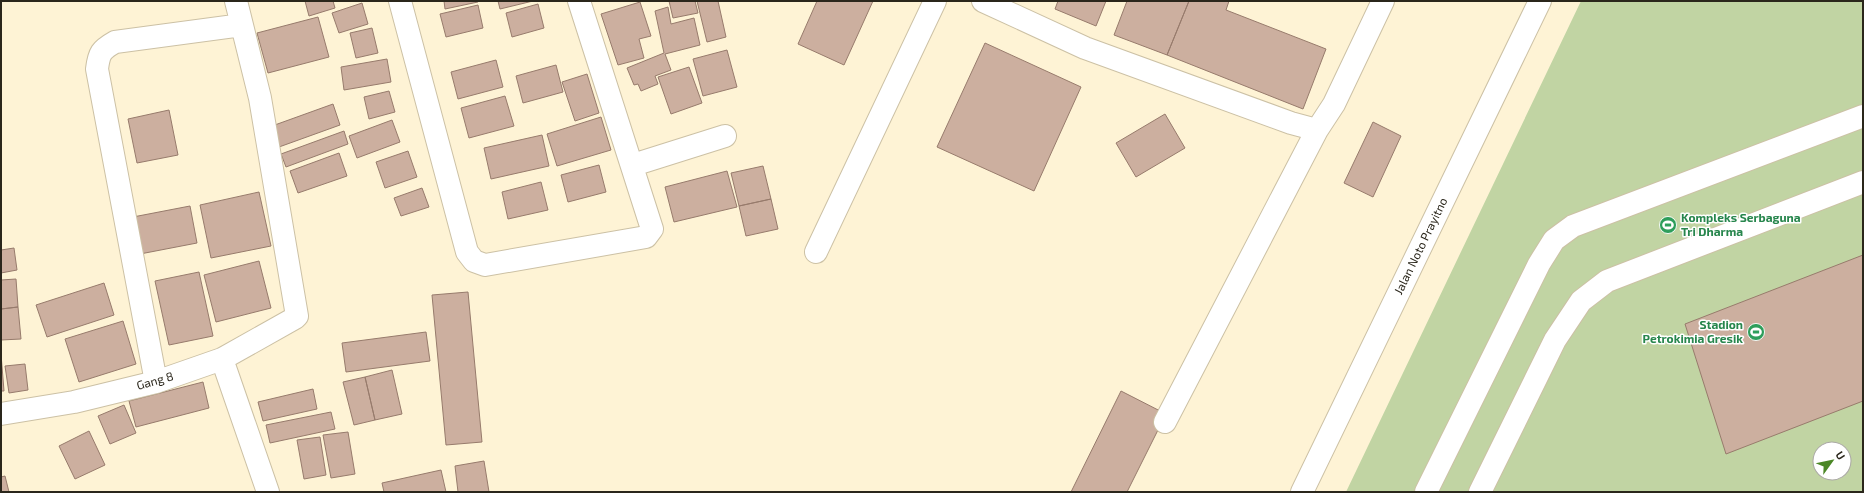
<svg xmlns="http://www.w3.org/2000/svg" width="1864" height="493" viewBox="0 0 1864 493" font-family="'Exo 2',sans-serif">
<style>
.green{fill:#c1d4a3;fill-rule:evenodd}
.building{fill:#ccaf9f;stroke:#977b6c}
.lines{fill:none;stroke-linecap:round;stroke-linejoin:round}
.minor-casing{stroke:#ccc1a5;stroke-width:24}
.minor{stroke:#fff;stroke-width:22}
.labels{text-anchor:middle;stroke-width:3;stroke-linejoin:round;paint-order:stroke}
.leisure-label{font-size:12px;font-weight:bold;fill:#27864d;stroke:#fff;text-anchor:start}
.street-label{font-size:12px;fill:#2a261b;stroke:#fff}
</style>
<rect width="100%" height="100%" fill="#fef3d5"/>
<path class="green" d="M1581,1H1863V492H1346ZM1820,449H1844V473H1820Z"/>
<path class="building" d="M305,1H333L335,8L309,16Z
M444,1H478V2L445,9Z
M498,1H533L500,9Z
M669,1H695L698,13L673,18Z
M697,1H718L726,37L707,42Z
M817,1H873L844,65L798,44Z
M1058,1H1106L1096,26L1055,9Z
M1127,1H1189L1167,55L1114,35Z
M1189,1H1229L1226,10L1326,49L1303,109L1167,55Z
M640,2L651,36L639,39L644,58L618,65L601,14Z
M362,3L368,24L339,33L332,13Z
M538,4L544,28L512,37L506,13Z
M478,5L483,28L446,37L440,14Z
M668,7L671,24L694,18L700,45L665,54L671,70L655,76L658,84L641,91L638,84L634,85L627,68L664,53L655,11Z
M318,17L329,57L268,73L257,33Z
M372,28L378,53L356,58L350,33Z
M985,43L1081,87L1034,191L937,147Z
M727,50L737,87L703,96L693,59Z
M387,59L391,82L344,90L341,67Z
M496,60L503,87L458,99L451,72Z
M556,65L563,92L523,103L516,76Z
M689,67L702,103L671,114L658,77Z
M587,74L599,113L575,121L562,82Z
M389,91L395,112L369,119L364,97Z
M505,96L514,126L469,138L461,108Z
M333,104L340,125L279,147L272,126Z
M169,110L178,155L137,163L128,119Z
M1165,114L1185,148L1136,177L1116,143Z
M601,117L611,150L557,166L547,134Z
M392,120L400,142L357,158L349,136Z
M1373,122L1401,136L1373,197L1344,183Z
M344,131L348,144L286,167L281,154Z
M542,135L549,166L491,179L484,148Z
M408,151L417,177L385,188L376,162Z
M339,153L347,176L298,193L290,171Z
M599,165L606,192L568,202L561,175Z
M763,166L771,199L739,206L731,173Z
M727,171L737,207L674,222L665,187Z
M541,182L548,210L508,219L502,192Z
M422,188L429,207L401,216L394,198Z
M259,192L271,246L211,258L200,205Z
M771,199L778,229L746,236L739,206Z
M190,206L197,243L140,254L133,217Z
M14,248L17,270L1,273V250Z
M1863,255V401L1726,454L1685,324Z
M259,261L271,308L216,322L204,275Z
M199,272L213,336L169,345L155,281Z
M16,279L18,307L1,309V280Z
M104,283L114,315L47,337L36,305Z
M468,292L482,442L446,445L432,295Z
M18,307L21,339L1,340V309Z
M123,321L136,364L79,382L65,339Z
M426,332L430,361L346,372L342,343Z
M1,354L4,391H1Z
M25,364L28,390L9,393L5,366Z
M392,370L402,414L375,420L365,377Z
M365,377L375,420L354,425L343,382Z
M203,382L209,408L136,427L129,401Z
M313,389L317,409L263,421L258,402Z
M1121,391L1166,414L1127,492H1071Z
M124,405L136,433L110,444L98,416Z
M331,412L335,429L270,443L266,425Z
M89,431L105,465L75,479L59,446Z
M348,432L355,474L331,478L323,435Z
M320,437L326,475L304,479L297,440Z
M484,461L489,492H458L455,466Z
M441,470L446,492H384L382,483Z
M5,476L9,492H1V477Z"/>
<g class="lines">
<g class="minor-casing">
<path id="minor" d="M400,1L467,252L474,261L485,265L646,237L652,229L579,1
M983,1L1085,48L1291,123L1317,130L1334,104L1383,1
M633,165L725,136
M816,252L935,1
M222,359L268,492
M156,382L97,69C99,53 101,50 115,42L242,25
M1,414L74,402L156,382L222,359L295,318L297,316L260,98L236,1
M1165,422L1317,130
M1302,492L1540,1
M1426,492L1539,264L1554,240L1573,226L1863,116
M1480,492L1555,340L1581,301L1607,281L1863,182"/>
</g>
<use href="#minor" class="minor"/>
</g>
<defs>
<g id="stadium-disc" transform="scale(0.9)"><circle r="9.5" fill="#2e9e5b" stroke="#fff"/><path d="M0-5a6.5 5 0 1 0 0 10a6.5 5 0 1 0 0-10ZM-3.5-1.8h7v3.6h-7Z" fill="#fff"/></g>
</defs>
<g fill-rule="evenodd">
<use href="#stadium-disc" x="1668" y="225"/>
<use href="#stadium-disc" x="1756" y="332"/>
</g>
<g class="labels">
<g class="leisure-label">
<text x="1681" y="222">Kompleks Serbaguna<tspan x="1681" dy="14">Tri Dharma</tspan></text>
<text x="1743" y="329" text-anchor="end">Stadion<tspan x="1743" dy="14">Petrokimia Gresik</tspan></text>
</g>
<g class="street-label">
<text transform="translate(1421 246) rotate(-64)" y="4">Jalan Noto Prayitno</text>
<text transform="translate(155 381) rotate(-16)" y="4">Gang 8</text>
</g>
</g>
<rect width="1864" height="493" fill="none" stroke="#2a261b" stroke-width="4"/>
<g transform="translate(1832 461) rotate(57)"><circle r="19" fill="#ffffff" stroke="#aaa8a4"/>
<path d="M0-3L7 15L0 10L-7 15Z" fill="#4b8726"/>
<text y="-6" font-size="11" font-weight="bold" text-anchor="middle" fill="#2a261b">U</text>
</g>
</svg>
